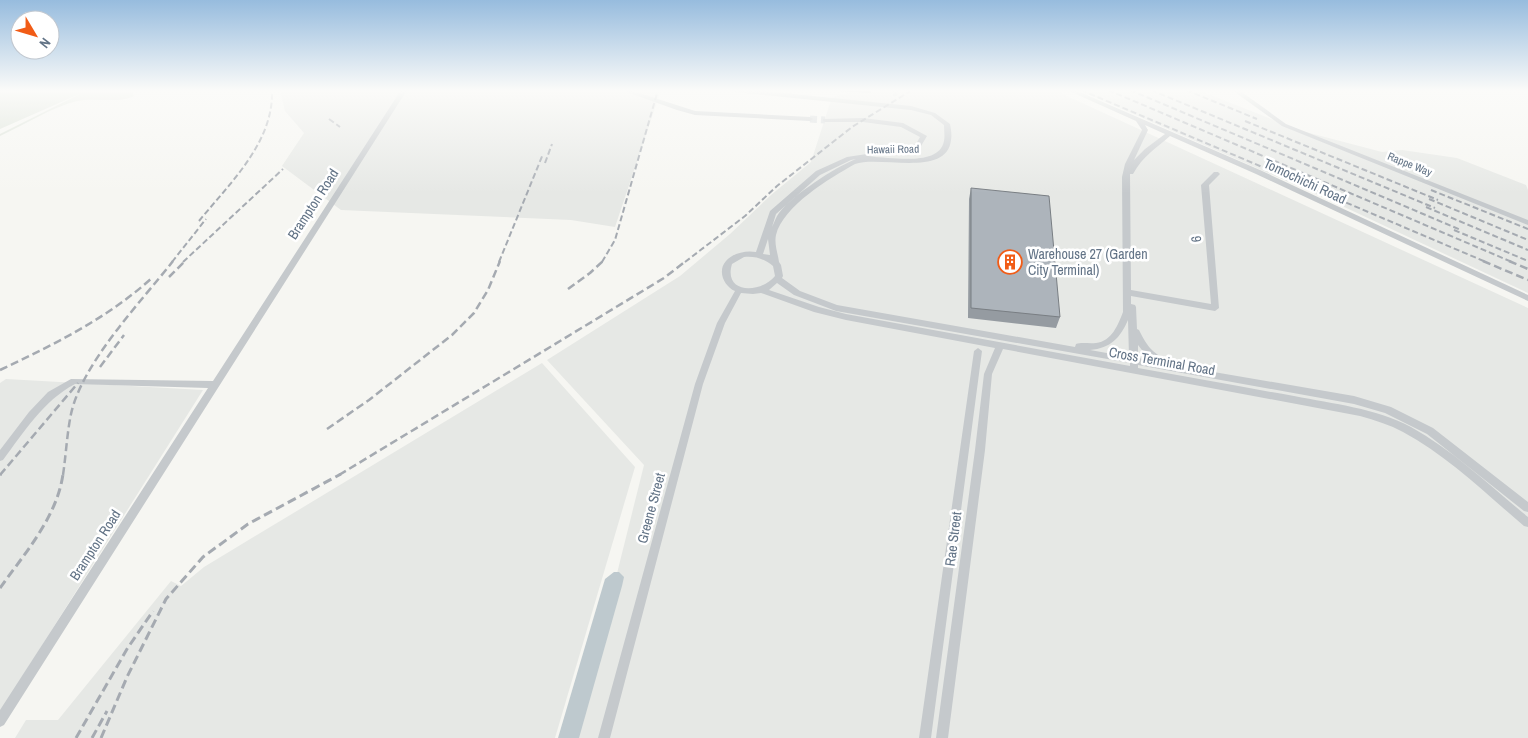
<svg xmlns="http://www.w3.org/2000/svg" width="1528" height="738" viewBox="0 0 1528 738" font-family="'Archivo Narrow',sans-serif">
<style>
.built{fill:#e6e8e5}
.green{fill:#d6ded3}
.water{fill:#bec9ce}
.lines{fill:none;stroke-linecap:round;stroke-linejoin:round}
.minor-tunnel{stroke:#d1d5d7;stroke-width:7;stroke-dasharray:7 4;stroke-linecap:butt}
.minor{fill:#c5c9cc;fill-rule:evenodd}
.rail-far2{stroke:#a5aab1;stroke-width:2;stroke-dasharray:6 3;stroke-linecap:butt}
.rail-far1{stroke:#a5aab1;stroke-width:2.5;stroke-dasharray:8 4;stroke-linecap:butt}
.rail{stroke:#a5aab1;stroke-width:3;stroke-dasharray:9 4.5;stroke-linecap:butt}
.wall{fill:#959ba1}
.building{fill:#adb4bb;stroke:#797e83}
.labels{text-anchor:middle;stroke-width:5;stroke-linejoin:round;paint-order:stroke}
.far-street-label{font-size:11px;fill:#627386;stroke:#fff}
.street-label{font-size:14px;fill:#627386;stroke:#fff}
.poi-label{font-size:14px;fill:#627386;stroke:#fff;text-anchor:start}
</style>
<rect width="100%" height="100%" fill="#f6f6f2"/>
<path class="built" d="M280,90H661L615,227L571,220L341,210L282,166L304,133L285,111Z
M863,90H1054L1528,308V738H576L644,465L547,360L680,276L730,234L771,195L811,162L832,97Z
M1078,90H1198L1302,131L1382,152L1402,150L1457,158L1526,185L1528,190V293L1323,197Z
M542,363L635,467L555,738H15L26,720H58L171,581L181,586L204,567Z
M6,379L203,390L0,712V383Z"/>
<path class="green" d="M0,90H131L134,96C119,104 95,97 77,101C52,107 24,125 0,136V134L84,92L0,129Z"/>
<path class="water" d="M614,572H619L624,577L622,586L579,738H558L605,579Z"/>
<g class="lines">
<path class="minor-tunnel" d="M810,119L825,120"/>
<path class="minor" d="M401,90H407L4,725L0,727V710L208,388L75,384C43,401 24,432 3,460L0,461V450L29,412L48,392L71,379L213,381Z
M621,90H630L695,111L810,117L813,119L810,121L695,115L677,110Z
M732,90H754L911,106L935,113L950,124C951,129 952,135 951,140C947,178 879,155 855,164C830,178 783,206 776,235C774,244 778,254 779,262L781,265L783,276L782,278L800,291L837,305L1075,347L1076,344C1082,342 1089,344 1096,343C1112,341 1118,325 1123,312L1122,177L1125,164L1142,130L1136,121L1067,90H1075L1260,170L1528,295V301L1256,174L1170,136C1155,149 1143,156 1133,174H1130L1131,290L1211,304L1201,185L1214,172H1218L1220,174L1209,185L1219,308L1215,311L1131,296V304L1135,305L1136,307L1137,329L1139,330C1148,348 1153,354 1172,362L1173,365L1354,396L1391,407L1433,428L1528,502V512L1524,511L1427,434L1385,413L1354,404L1138,365V368C1190,377 1242,387 1294,396C1334,404 1375,408 1411,427C1454,451 1490,486 1528,517V527L1524,526C1486,494 1448,456 1403,432C1390,425 1375,420 1360,416L1003,349L992,374L985,450L948,738H936L975,450L984,374L995,348L846,320L814,312L761,293L753,294L741,293L725,323L703,384L610,738H598L695,384L717,323L735,291C724,286 717,271 726,261C733,253 746,250 756,252L770,211L816,171L847,157L893,150L916,144L920,137L901,127L863,122H825L823,121V119L863,118L903,123L927,136L921,146L893,154L868,157C888,156 939,168 944,141C945,136 944,130 944,125L931,115L911,110L735,92ZM1145,125L1165,134L1145,149L1134,160L1148,130ZM856,159C835,167 793,195 779,213C776,217 774,223 772,227L776,214L820,175L851,160ZM768,239L770,255L763,254ZM744,257C756,256 764,259 773,266L775,276C760,294 723,294 732,264ZM777,283L794,295L836,311L1130,363V366L846,314L819,307L769,290ZM1128,320L1129,357L1090,350C1111,348 1120,338 1128,320ZM1138,345L1145,354L1154,361L1138,358Z
M893,90H899L897,96H893Z
M1232,90H1239L1286,124L1528,220V225L1282,126Z
M978,348L982,351L931,738H919L974,351Z"/>
<path class="rail-far2" d="M1081,90L1486,262
M1108,90L1512,262
M1130,90L1461,230
M1151,90L1435,208
M1186,90L1257,119
M329,119L340,127
M1245,121L1438,200
M545,163L552,144
M1431,190L1528,229
M1429,199L1528,240
M1426,207L1528,250
M199,221C230,183 274,142 272,90
M1454,230L1528,261
M172,262L206,219
M183,262L283,169
M499,262L543,154
M602,262L615,240L658,90
M685,262L745,216L777,186L852,127L912,90"/>
<path class="rail-far1" d="M1483,261L1528,280
M1509,261L1528,269
M169,277L185,261
M568,289L590,273L603,261
M100,367L124,335
M0,370C55,344 108,318 153,277
M327,429L369,400L452,335L474,313L488,290L500,261
M0,475L78,383
M63,475C66,455 67,433 71,414C82,363 141,302 173,261
M339,475L664,278L686,261"/>
<path class="rail" d="M0,475L1,474
M0,588C25,553 57,517 63,474
M76,738L127,649L153,611
M92,738L107,711
M101,738L127,677L166,599L203,557L248,524L341,474"/>
</g>
<path class="wall" d="M832,90H871V93L832,91Z
M971,188L1060,317L1056,328L968,318L969,199Z"/>
<path class="building" d="M971,188L1049,196L1060,317L971,308Z"/>
<linearGradient id="sky" x2="0" y2="1"><stop stop-color="#97bcde"/><stop offset="0.47" stop-color="#fbfbf9"/><stop offset="1" stop-color="#fbfbf9" stop-opacity="0"/></linearGradient>
<rect width="1528" height="193" fill="url(#sky)"/>
<defs>
<g id="building-ring" transform="scale(1.25)"><circle r="9.5" fill="#fff" stroke="#f15c17" stroke-width="1.5"/><path d="M-4-6H4V6H1V3H-1V6H-4ZM-2.5-4.3h1.7v1.8h-1.7ZM.8-4.3h1.7v1.8H.8ZM-2.5-1h1.7V.8h-1.7ZM.8-1h1.7V.8H.8Z" fill="#f15c17"/></g>
</defs>
<g fill-rule="evenodd">
<use href="#building-ring" x="1010" y="262"/>
</g>
<g class="labels">
<g class="far-street-label">
<text transform="translate(893 149) rotate(-1)" y="4">Hawaii Road</text>
<text transform="translate(1410 164) rotate(22)" y="4">Rappe Way</text>
</g>
<g class="street-label">
<text transform="translate(1305 181) rotate(25)" y="5">Tomochichi Road</text>
<text transform="translate(313 204) rotate(-57)" y="5">Brampton Road</text>
<text transform="translate(1196 239) rotate(-95)" y="5">6</text>
<text transform="translate(1162 361) rotate(10)" y="5">Cross Terminal Road</text>
<text transform="translate(651 508) rotate(-75)" y="5">Greene Street</text>
<text transform="translate(953 539) rotate(-83)" y="5">Rae Street</text>
<text transform="translate(95 545) rotate(-57)" y="5">Brampton Road</text>
</g>
<g class="poi-label">
<text x="1028" y="259">Warehouse 27 (Garden<tspan x="1028" dy="16">City Terminal)</tspan></text>
</g>
</g>
<g transform="translate(35 35) rotate(128)"><circle r="24" fill="#ffffff" stroke="#c0c7cf"/>
<path d="M0-4L9 19L0 12L-9 19Z" fill="#f15c17"/>
<text y="-8" font-size="14" font-weight="bold" text-anchor="middle" fill="#627386">N</text>
</g>
</svg>
